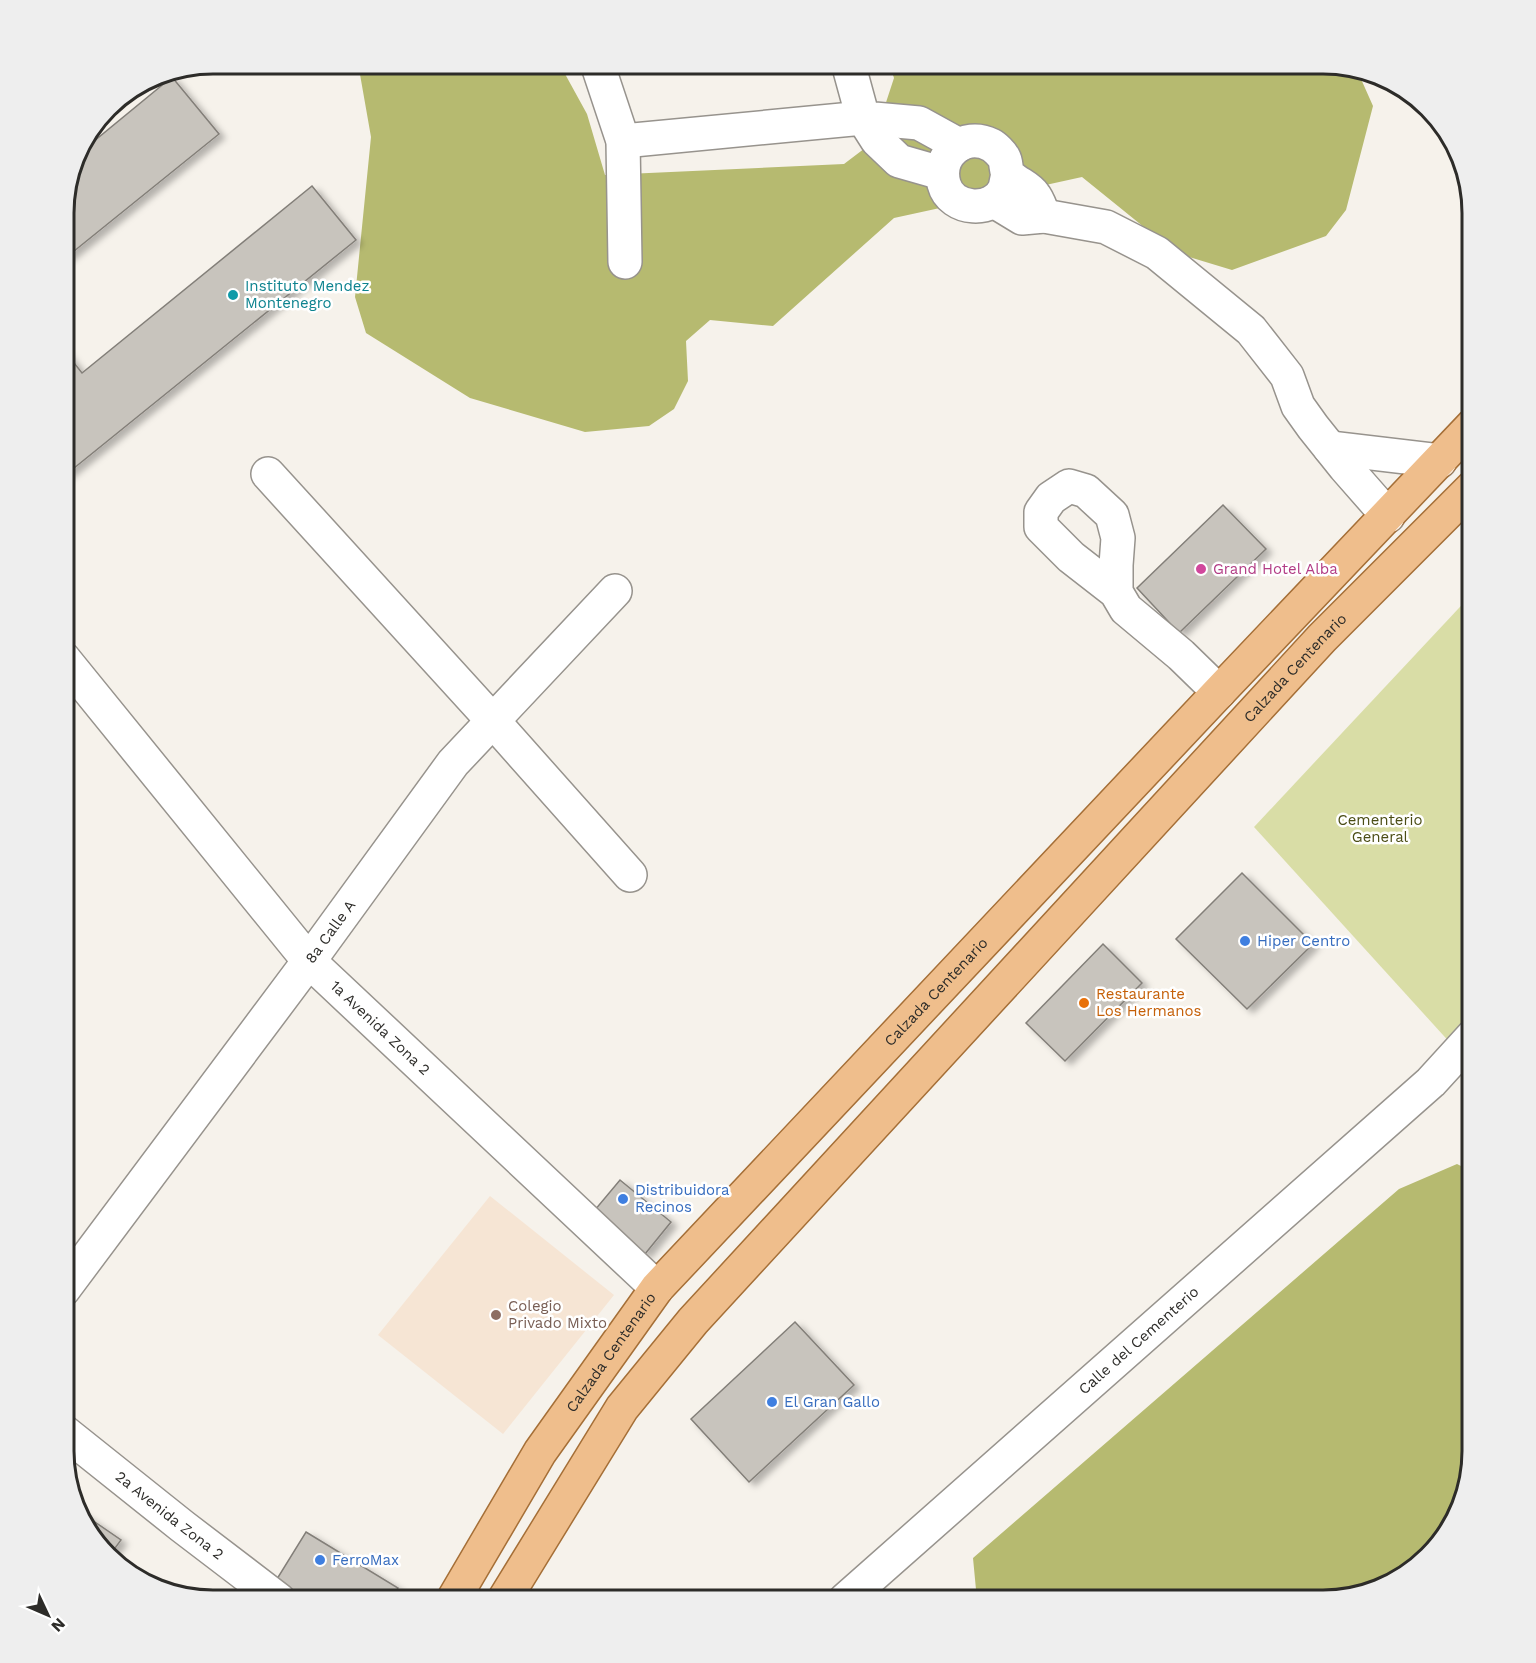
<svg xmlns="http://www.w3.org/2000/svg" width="1536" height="1663" viewBox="0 0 1536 1663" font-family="'Work Sans',sans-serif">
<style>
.education{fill:#f6e5d4}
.green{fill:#d9dda6}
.forest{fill:#b6ba70}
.building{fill:#c8c4bd;stroke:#837f79;stroke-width:1.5;filter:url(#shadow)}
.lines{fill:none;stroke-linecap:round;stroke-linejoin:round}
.minor-casing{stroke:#97938d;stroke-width:36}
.major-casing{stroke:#a56f37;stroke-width:36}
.minor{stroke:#fff;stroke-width:33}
.major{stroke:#efbe8c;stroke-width:33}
.culture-dot{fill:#0f9aa8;stroke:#fff;stroke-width:2}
.hotel-dot{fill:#d1479c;stroke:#fff;stroke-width:2}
.shop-dot{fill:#3f7fe0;stroke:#fff;stroke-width:2}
.food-dot{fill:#e8710a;stroke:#fff;stroke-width:2}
.education-dot{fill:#8d6e63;stroke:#fff;stroke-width:2}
.labels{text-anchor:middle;stroke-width:5;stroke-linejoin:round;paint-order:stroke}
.culture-label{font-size:15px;fill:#0d838f;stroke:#fff;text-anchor:start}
.hotel-label{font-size:15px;fill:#b23c85;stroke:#fff;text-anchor:start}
.street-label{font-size:15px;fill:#2d2c29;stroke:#fff}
.park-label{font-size:15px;fill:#4b4d15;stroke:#fff}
.shop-label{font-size:15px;fill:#366cbe;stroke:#fff;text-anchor:start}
.food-label{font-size:15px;fill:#c56008;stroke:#fff;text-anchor:start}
.education-label{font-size:15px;fill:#785e54;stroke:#fff;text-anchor:start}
.rim{fill:none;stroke:#2d2c29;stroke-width:3}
</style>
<defs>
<filter id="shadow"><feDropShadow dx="6" dy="4" stdDeviation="3" flood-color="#0004"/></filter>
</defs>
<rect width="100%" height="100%" fill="#f6f2eb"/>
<path class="education" d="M490,1196L614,1295L503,1434L378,1335Z"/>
<path class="green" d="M1473,593V1068L1254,827Z"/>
<path class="forest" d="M358,63H559L587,114L605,175L844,164L873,142L894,78L889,63H1333L1357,70L1373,106L1346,210L1326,236L1232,270L1176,253L1082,177L894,218L773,326L710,320L686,341L688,381L674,409L649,426L585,432L470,398L366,333L355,297L371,137Z
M1457,1164L1473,1172V1451L1458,1516L1415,1569L1372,1592L1324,1600H977L973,1558L1399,1189Z"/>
<path class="building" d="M172,77L219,134L63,260V202L76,156Z
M312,186L356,240L63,477V349L82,373Z
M1223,505L1266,549L1179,633L1137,588Z
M1242,873L1313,944L1247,1009L1176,939Z
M1103,944L1142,983L1065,1061L1026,1023Z
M620,1180L671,1222L645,1254L589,1217Z
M795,1322L854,1385L749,1482L691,1419Z
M76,1509L121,1540L110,1555L94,1542Z
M306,1532L398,1588L391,1600H293L272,1587Z"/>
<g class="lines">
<g class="minor-casing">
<g id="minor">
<path d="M597,63L623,141L625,262"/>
<path d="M848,63L863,118L919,123L959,145"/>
<path d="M623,141L863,118L877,140L899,161L941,173"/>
<path d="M1008,174C1007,178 1006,183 1005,188C994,214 951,211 944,184C936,155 964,131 991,145C995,147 1002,154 1004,158C1007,163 1005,171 1009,175C1016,183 1029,187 1034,195C1039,201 1041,210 1044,216"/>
<path d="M994,201L1022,218L1044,216L1106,227L1157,253L1251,330L1287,376L1298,406L1313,427L1345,467L1388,516"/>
<path d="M1330,448L1440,461"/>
<path d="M268,474L493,721L630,875"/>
<path d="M1116,592V565L1118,538L1112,515L1086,491L1069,486L1051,498L1041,512V527L1071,557L1116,592L1126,609L1181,655L1219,692"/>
<path id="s1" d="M63,658L309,961L657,1288"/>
<path id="s2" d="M63,1290L309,961L453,763L615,591"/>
<path id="s3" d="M63,1431L182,1526L279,1600"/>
<path id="s4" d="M845,1600L1431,1082L1473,1036"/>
</g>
</g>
<g class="major-casing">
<g id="major">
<path id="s5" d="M453,1600L540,1452L657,1288L1219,692L1473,425"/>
<path id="s6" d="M504,1600L622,1408L693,1321L1322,638L1473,487"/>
</g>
</g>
<use href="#minor" class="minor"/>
<use href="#major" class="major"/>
</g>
<circle class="culture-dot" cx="233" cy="295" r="6"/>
<circle class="hotel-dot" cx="1201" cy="569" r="6"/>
<g class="shop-dot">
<circle cx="1245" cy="941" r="6"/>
<circle cx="623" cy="1199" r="6"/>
<circle cx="772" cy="1402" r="6"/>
<circle cx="320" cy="1560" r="6"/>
</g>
<circle class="food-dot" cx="1084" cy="1003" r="6"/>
<circle class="education-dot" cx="496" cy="1315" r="6"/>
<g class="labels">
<g class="culture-label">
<text x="245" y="291">Instituto Mendez<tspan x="245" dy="17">Montenegro</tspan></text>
</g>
<g class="hotel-label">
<text x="1213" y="574">Grand Hotel Alba</text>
</g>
<g class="street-label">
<text dy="5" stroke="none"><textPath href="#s6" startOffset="1226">Calzada Centenario</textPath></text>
<text dy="5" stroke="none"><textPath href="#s2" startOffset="447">8a Calle A</textPath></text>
<text dy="5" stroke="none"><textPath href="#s5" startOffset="780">Calzada Centenario</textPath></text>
<text dy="5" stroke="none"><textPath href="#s1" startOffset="488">1a Avenida Zona 2</textPath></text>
<text dy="5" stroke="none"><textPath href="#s4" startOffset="392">Calle del Cementerio</textPath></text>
<text dy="5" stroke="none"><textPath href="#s5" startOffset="294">Calzada Centenario</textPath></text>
<text dy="5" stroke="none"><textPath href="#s3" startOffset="136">2a Avenida Zona 2</textPath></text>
</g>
<g class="park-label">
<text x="1380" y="825">Cementerio<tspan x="1380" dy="17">General</tspan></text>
</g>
<g class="shop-label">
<text x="1257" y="946">Hiper Centro</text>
<text x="635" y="1195">Distribuidora<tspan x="635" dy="17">Recinos</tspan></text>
<text x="784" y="1407">El Gran Gallo</text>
<text x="332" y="1565">FerroMax</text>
</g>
<g class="food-label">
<text x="1096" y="999">Restaurante<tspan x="1096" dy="17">Los Hermanos</tspan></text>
</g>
<g class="education-label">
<text x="508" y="1311">Colegio<tspan x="508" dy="17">Privado Mixto</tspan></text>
</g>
</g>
<path d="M0 0H1536V1663H0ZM213 74H1323A139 139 0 0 1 1462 213V1451A139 139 0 0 1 1323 1590H213A139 139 0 0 1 74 1451V213A139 139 0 0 1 213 74Z" fill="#eee" fill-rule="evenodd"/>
<path class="rim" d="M213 74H1323A139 139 0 0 1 1462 213V1451A139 139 0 0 1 1323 1590H213A139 139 0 0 1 74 1451V213A139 139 0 0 1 213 74Z"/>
<g transform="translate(48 1615) rotate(134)" stroke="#ffffff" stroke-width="4.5" paint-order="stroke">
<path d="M0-4.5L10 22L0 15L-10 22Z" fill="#2d2c29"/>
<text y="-9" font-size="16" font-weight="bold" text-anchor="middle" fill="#2d2c29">N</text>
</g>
</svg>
